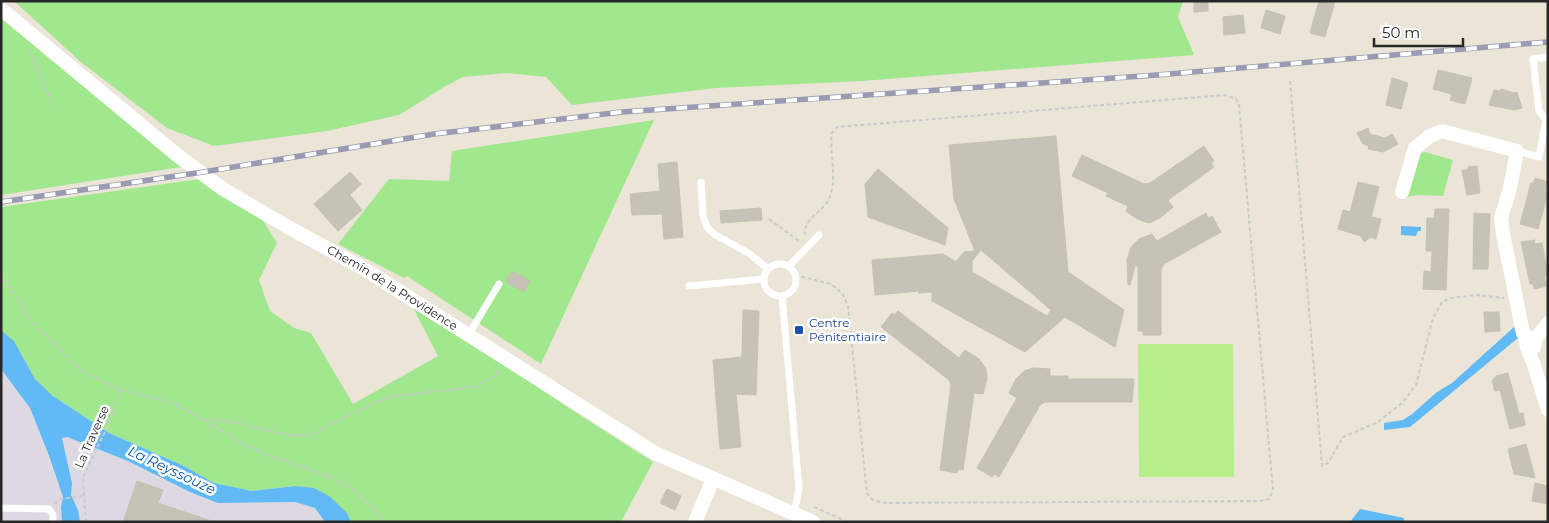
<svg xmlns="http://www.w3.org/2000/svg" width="1549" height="523" viewBox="0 0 1549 523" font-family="Montserrat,sans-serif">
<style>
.industrial{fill:#ddd9e2}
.green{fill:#a0e78e}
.pitch{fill:#b6ef89}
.water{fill:#61baf6}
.building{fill:#c6c2b7;stroke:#c6c1b1;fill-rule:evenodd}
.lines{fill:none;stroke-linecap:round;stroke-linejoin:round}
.path{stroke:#cbcbcb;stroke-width:2;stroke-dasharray:4 2.5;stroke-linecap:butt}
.lane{stroke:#fff;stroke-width:7}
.street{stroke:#fff;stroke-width:14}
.rail-casing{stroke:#9a9ab3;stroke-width:5.5}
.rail{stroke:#fff;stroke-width:4;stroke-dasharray:11;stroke-linecap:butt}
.transit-dot{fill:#1a4fb4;stroke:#fff;stroke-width:2}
.labels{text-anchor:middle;stroke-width:5;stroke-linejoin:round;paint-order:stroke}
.street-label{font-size:12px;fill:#272727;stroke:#fff}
.transit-label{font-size:12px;fill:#164399;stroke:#fff;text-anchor:start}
.water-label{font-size:14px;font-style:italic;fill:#04549e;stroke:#fff}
</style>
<rect width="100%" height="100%" fill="#ebe5d7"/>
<path class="industrial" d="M1,369L30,408L63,497L72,483L62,438L67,437L128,461L190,492L218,503L295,502L316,508L325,522H1Z"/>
<path class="green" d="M14,1H1183L1178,17L1194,55L862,81L716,88L572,105L546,77L508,73L463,77L444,87L399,115L327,131L214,146L167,128L82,63Z
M1,17L181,167L1,195Z
M654,120L541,364L407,276L404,278L338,244L389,179L449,181L452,151Z
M1425,152L1453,160L1443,196L1418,195L1405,197L1418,154Z
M200,179L262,219L277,243L259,280L270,311L294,328L311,333L353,404L438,356L410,302L569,408L653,462L621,522H351L347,513L295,486L252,491L214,483L184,466L109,433L53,396L35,379L14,341L1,330V207Z"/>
<path class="pitch" d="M1138,344H1233L1234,477H1139Z"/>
<path class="water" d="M1401,226L1421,227V231H1418L1416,236L1401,235Z
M1514,327L1518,338L1410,427L1384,430V423L1403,420L1412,414L1437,392L1452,383Z
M1,330L14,341L35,379L53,396L109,433L184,466L214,483L252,491L295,486L314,488L329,496L347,513L351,522H325L315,508L295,502L218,503L190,492L128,461L67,437L62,438L72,483L71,495L78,510L80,522H62L61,507L63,497L49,456L30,408L1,369Z
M1360,509L1404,518V522H1350Z"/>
<path class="building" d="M1194,1H1208V11L1194,12Z
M1319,1H1335L1325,37L1310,33Z
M1266,10L1285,16L1280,34L1261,28Z
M1243,15L1245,33L1224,35L1223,17Z
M1438,70L1472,78L1465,104L1450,100L1452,94L1433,89Z
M1392,78L1408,83L1401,109L1386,105Z
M1501,89L1514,93L1517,92L1522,108L1514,110L1489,105L1494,90L1501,91Z
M1368,128L1370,134L1385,138L1392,134L1398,144L1383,152L1368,149L1369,146L1363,144L1357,133Z
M1056,136L1068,272L1124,310L1115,347L1065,317L1025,352L932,301V292L919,293V291L875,295L872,260L943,254L956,262L964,252L975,251L954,199L949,145ZM981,250L1051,310L1047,316L972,272V261Z
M1204,146L1214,161L1211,163L1214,167L1168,200L1173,207L1160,218L1149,223L1137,219L1126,211L1128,206L1106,196L1108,193L1072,176L1082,155L1144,184L1150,183Z
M677,162L683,237L664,239L662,214L632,215L630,194L660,191L658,164Z
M1477,166L1480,193L1467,195L1462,170H1468V167Z
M878,169L948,228L945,245L868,217L865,184Z
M350,172L361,184L350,195L362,210L338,231L314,204Z
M1535,178L1548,182L1545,192L1548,194L1538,229L1520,224L1531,183L1533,184Z
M1358,182L1379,187L1371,217L1381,219L1376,239L1371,237L1364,242L1361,236L1338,229L1343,210L1350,212Z
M761,208L762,220L721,223L720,211Z
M1435,209H1449L1446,290L1423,289L1424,271L1431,272L1432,251H1426L1427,218H1434Z
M1206,213L1208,218L1212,216L1221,232L1164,264L1161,270V335H1143V331H1138V266H1135L1130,285H1128L1127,260L1131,247L1139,239L1152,234L1157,241Z
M1474,213L1490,214L1488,269H1473Z
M1535,240L1534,244L1542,243L1548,275L1544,276L1547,286L1534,289L1533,284H1530L1521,242Z
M512,271L530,281L524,292L506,282Z
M743,310L759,311L756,395L736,394L741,447L720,449L713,360L742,357Z
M898,311L959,358L965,350L979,359L986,369L987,379L983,394L974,393L963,470L958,469L957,473L940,470L951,385L949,380L881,327L892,313L895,315Z
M1484,312H1499L1500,331L1485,332Z
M1033,368L1050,369V376H1068V379H1134L1132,402H1045L1040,405L999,477L994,474L992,477L977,468L1017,398L1009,393L1016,379L1024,371Z
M1508,373L1519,414L1523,413L1525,425L1510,429L1500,390L1495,391L1492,381L1496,376Z
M1526,444L1535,478L1514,474L1508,449Z
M137,481L163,490L158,503L209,520L208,522H123Z
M1535,483L1548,486V504L1532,501Z
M667,489L681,496L675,510L660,503Z"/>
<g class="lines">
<path class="path" d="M30,51L54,107
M1290,81L1322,466L1328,463L1343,437L1378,422L1402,403L1416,385L1433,318L1442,302L1451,298L1477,295L1504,298
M769,219L799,241
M1,274L32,322L80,370L121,390L174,403L246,445L267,455L329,476L355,490L386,522
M795,275L831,284L843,294L848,306L867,494L873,500L885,503L1260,501L1269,499L1273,491L1239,105L1236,99L1225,95L837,127L832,133C829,154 838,179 829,199C822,213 802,218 805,237
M205,421C241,416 275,440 310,435L387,397L474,387L484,383L502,371
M55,504L60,499L83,496
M814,507L848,522
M86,522L83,479L87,468L107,428L121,390"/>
<path class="lane" d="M1546,120L1539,111L1533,59L1548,57
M1517,151L1539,157L1546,120H1548
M701,182L703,216L707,227L714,234L750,254L768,269
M764 280a16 16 0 1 1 32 0a16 16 0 1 1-32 0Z
M789,266L819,235
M689,286L764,279
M782,296L799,488L794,514
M469,334L499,284
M1,508L49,509L53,515V522"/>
<g class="street">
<path id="s1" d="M1,9L177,155L223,189L286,226L361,267L655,453L813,522"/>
<path d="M1402,192L1415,148L1430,136L1442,131L1517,151L1510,188L1501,218L1503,234L1523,333L1528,338H1536"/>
<path d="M1525,336L1527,347L1534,365L1548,410"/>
<path d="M1534,347L1536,338L1548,323"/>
<path d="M695,522L713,479"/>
</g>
<g class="rail-casing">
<path id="rail" d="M1,202L203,172L434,134L622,112L1157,75L1548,42"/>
</g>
<use href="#rail" class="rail"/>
</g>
<rect class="transit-dot" x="794" y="325" width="10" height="10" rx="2.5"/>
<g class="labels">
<g class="street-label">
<text dy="4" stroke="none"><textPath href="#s1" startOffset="482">Chemin de la Providence</textPath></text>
<text transform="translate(92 437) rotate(-66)" y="4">La Traverse</text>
</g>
<g class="transit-label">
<text x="809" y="327">Centre<tspan x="809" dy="14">Pénitentiaire</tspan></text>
</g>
<g class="water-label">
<text transform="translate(172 470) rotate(25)" y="5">La Reyssouze</text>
</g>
</g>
<rect width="1549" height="523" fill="none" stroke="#272727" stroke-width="5"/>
<path d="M1374 38v8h89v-8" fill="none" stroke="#272727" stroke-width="2.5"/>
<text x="1382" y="38" font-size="15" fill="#272727" stroke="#ffffff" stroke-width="4" paint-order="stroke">50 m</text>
</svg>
